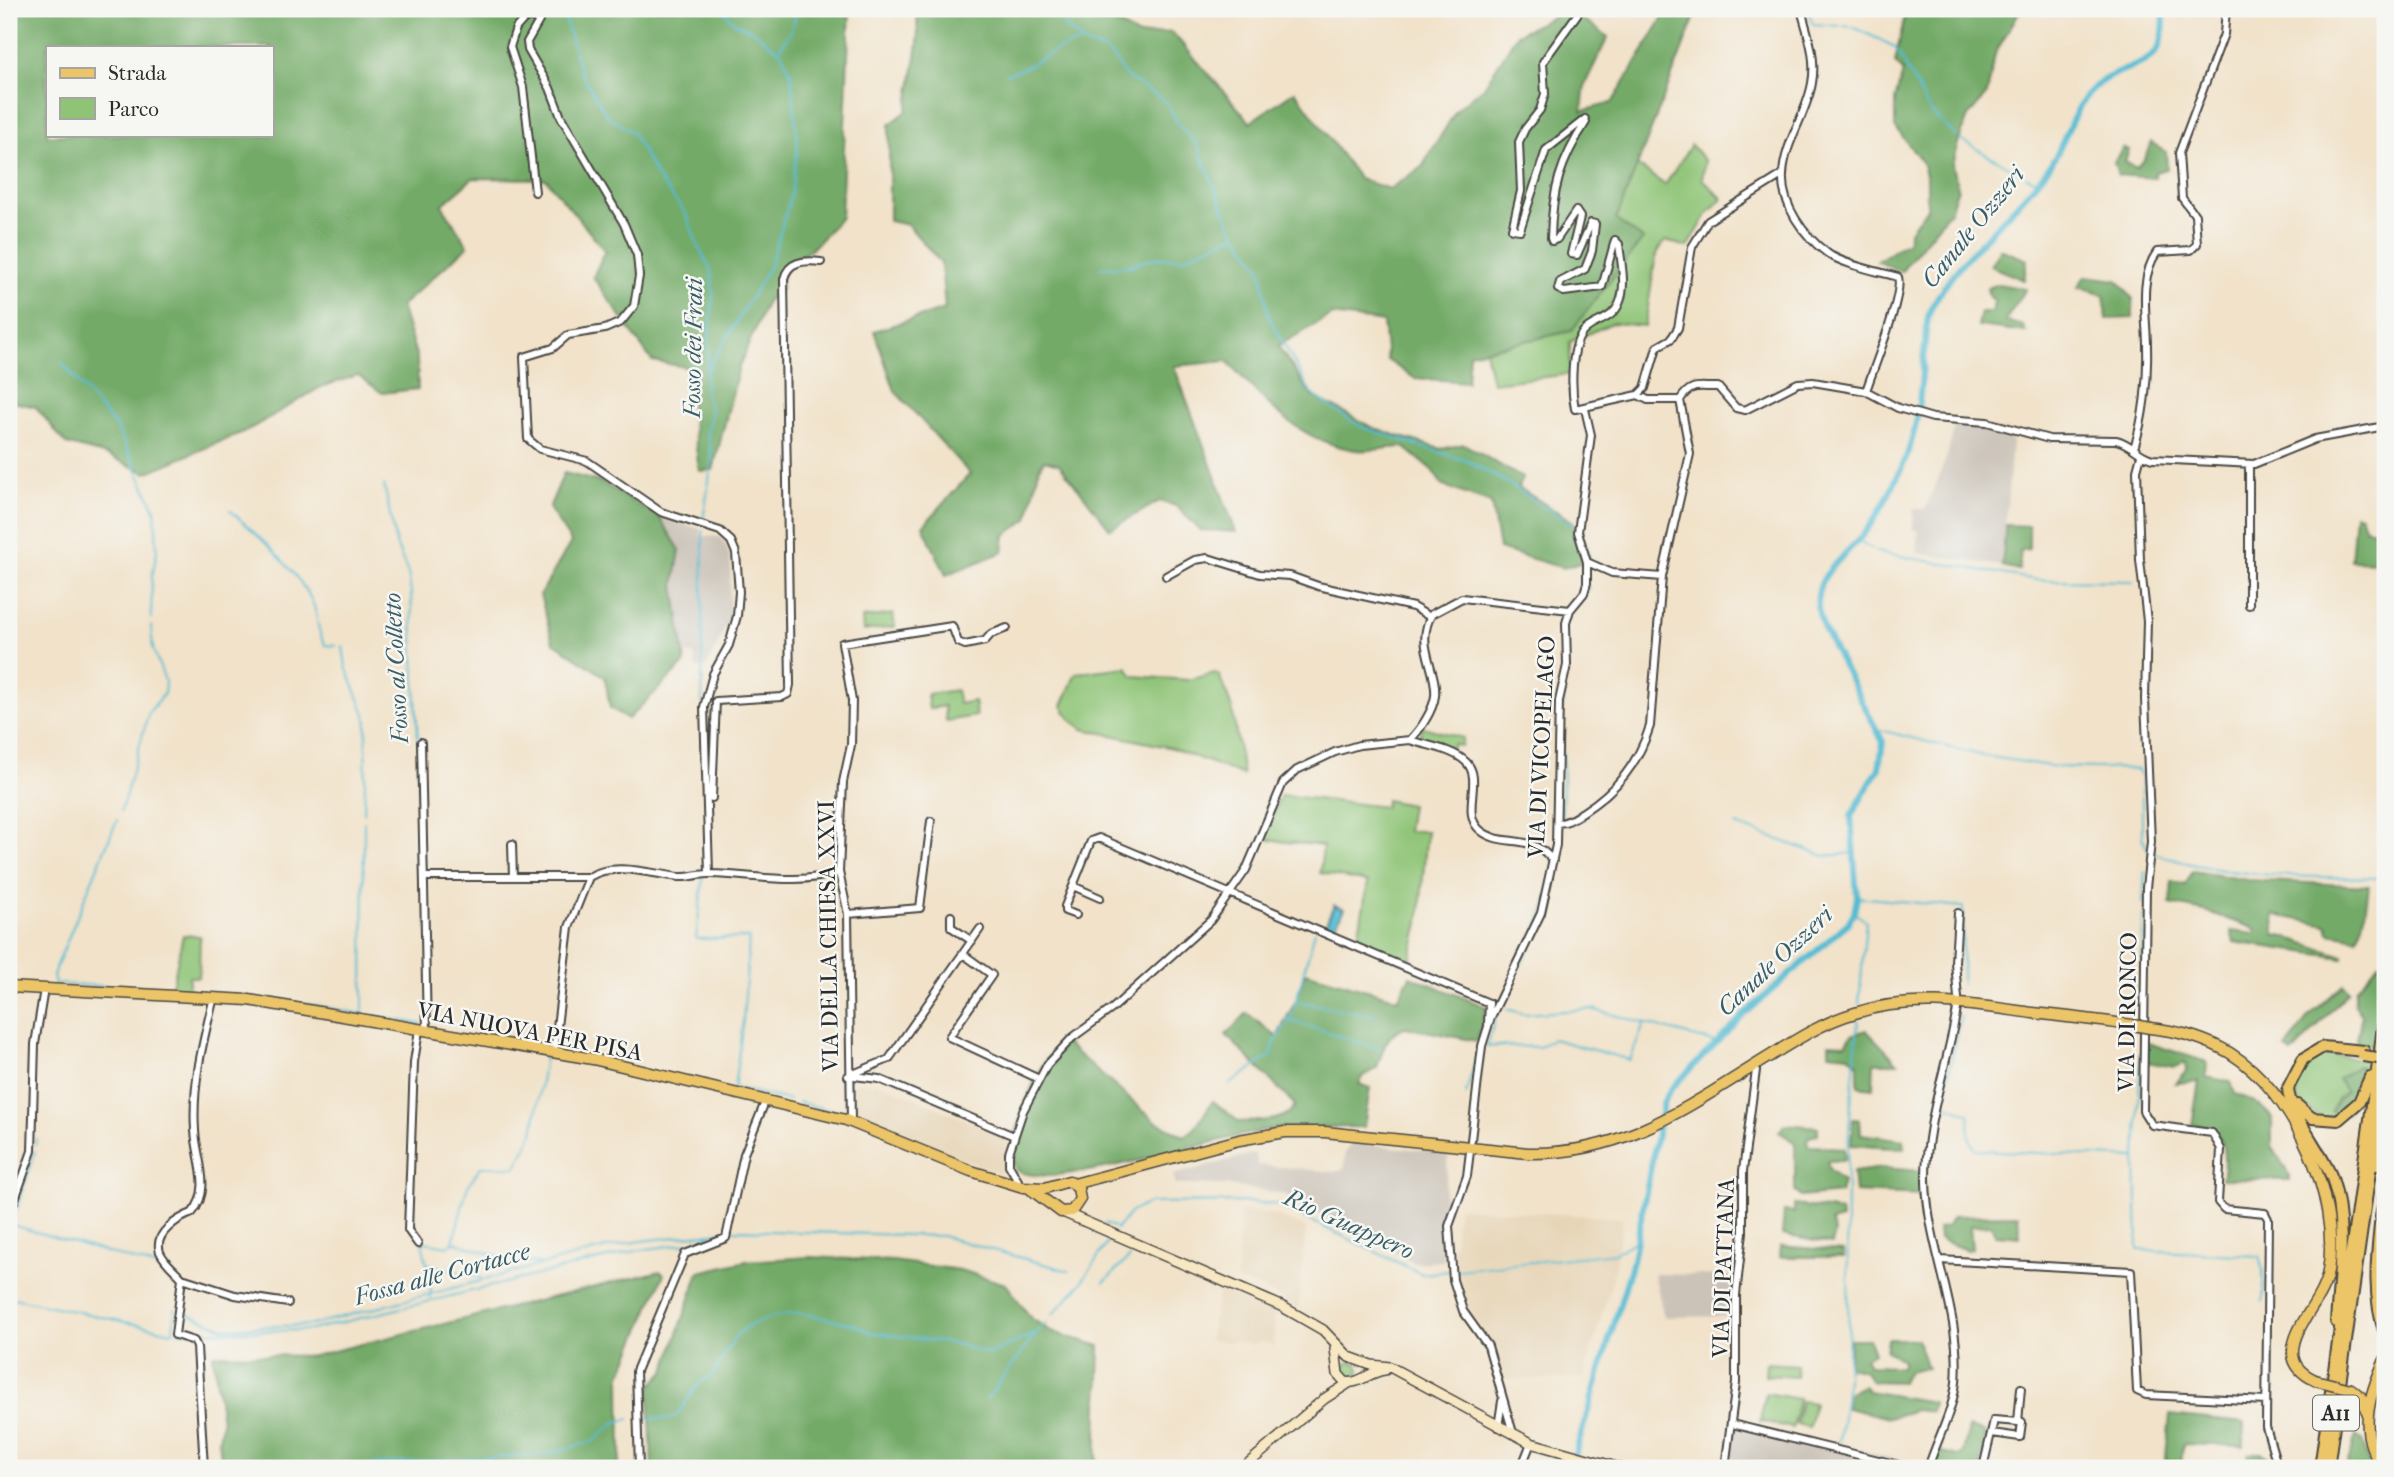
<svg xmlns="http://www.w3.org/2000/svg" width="2394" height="1477" viewBox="0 0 2394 1477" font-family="'IM FELL French Canon',serif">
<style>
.built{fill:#e7d5b7}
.industrial{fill:#cbc3b8}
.green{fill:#8fc477;stroke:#5d7851;stroke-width:2}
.forest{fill:#73aa68;stroke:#4f6a4a;stroke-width:2;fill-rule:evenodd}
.water{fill:#55bbd3;stroke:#40737f;stroke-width:2}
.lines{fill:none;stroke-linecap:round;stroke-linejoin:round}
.stream{stroke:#55bbd3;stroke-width:2}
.canal{stroke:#55bbd3;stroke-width:6}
.street-casing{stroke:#494643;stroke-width:10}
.secondary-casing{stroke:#494643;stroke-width:12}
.primary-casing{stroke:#494643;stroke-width:13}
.highway-casing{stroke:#494643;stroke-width:14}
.street{stroke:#fff;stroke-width:6}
.secondary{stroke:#f7e8c3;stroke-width:9}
.primary{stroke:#ecc569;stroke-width:10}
.highway{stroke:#ecc569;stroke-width:10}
.primary-bridge-casing{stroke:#494643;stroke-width:13;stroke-linecap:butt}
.highway-bridge-casing{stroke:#494643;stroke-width:14;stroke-linecap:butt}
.primary-bridge{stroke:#ecc569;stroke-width:10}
.highway-bridge{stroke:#ecc569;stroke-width:10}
.labels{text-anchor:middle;stroke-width:5;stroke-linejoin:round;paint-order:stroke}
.shield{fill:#f6f6f2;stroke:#686867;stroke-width:2}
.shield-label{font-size:21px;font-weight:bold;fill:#2b2b2b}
.street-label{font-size:23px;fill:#2b2b2b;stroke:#f6f6f2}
.water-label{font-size:24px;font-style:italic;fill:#3a5d66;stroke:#f6f6f2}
</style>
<rect width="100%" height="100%" fill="#f6f6f2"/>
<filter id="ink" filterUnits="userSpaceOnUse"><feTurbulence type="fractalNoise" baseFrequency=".0143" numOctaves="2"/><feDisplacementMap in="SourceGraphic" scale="14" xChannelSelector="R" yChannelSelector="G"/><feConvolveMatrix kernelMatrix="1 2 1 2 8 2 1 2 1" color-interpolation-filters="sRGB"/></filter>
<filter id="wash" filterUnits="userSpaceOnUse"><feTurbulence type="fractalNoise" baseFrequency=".00686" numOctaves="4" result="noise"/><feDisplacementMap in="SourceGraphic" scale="28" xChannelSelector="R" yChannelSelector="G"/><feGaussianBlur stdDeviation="1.57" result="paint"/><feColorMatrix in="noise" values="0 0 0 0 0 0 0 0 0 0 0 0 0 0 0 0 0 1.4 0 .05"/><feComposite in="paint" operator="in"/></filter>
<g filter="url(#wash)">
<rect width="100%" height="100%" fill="#f1e2c9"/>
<path class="built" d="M879,1083L1010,1139L1000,1174L855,1117L853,1084Z
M1458,1208L1623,1218L1612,1282L1583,1378L1502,1379L1496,1355L1458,1293L1453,1250Z
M1241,1211L1275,1215L1306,1228L1298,1309L1266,1290L1237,1280Z
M1220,1287L1275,1311L1273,1347L1267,1342L1253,1344L1209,1340Z"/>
<path class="industrial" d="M1955,424L2013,432L2002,566L1917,553L1919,531L1913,529L1914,509H1925L1947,456Z
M659,517L700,529L701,536L720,537L727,547L731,564L729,620L706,668H696L694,654L684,655L674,585L680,550Z
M1352,1143L1449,1153L1440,1232L1444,1261L1415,1263L1284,1194L1225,1185H1175L1174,1175L1255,1153L1258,1165L1334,1172L1344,1169L1345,1153Z
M1654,1274L1731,1276L1732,1316L1664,1317Z
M1734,1423L1839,1445L1922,1466L1728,1468Z"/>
<path class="green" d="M1691,145L1705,161L1702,179L1722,198L1708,213L1688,247L1665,241L1656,255L1645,326L1612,323L1570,342V374L1492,383L1485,350L1571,331L1642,239L1616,220L1637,165L1665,185Z
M893,614L895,627L863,631L862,618Z
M1127,667L1133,676L1188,680L1215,673L1219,675L1232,708L1243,775L1172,748L1083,729L1072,721L1062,706L1076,673Z
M956,690L959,704L974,701L976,716L946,721L944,706L929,709L927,694Z
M1423,727L1463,738L1461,746L1453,744L1452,749L1419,740Z
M1281,795L1385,807L1386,800L1411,805L1407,831H1427L1419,923L1409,964L1357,943L1368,882L1320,873L1323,846L1269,840L1267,834Z
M183,935L200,936L199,977H189V992L171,991Z
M2320,1054L2372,1060L2366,1084L2347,1113L2323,1119L2298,1102C2289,1082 2300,1061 2320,1054Z
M1343 1370a8 8 0 1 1 16 0a8 8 0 1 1-16 0Z
M1766,1363L1797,1365L1796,1377L1765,1375Z
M1766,1393L1799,1399L1793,1428L1760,1421Z
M1801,1401L1814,1403L1809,1427L1796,1424Z"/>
<path class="forest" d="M9,9H850L841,217L811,250L785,264L780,290L767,301L739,367L713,470L699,471L686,367L652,361L593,277L605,251L546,179L473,178L442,205L468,246L401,306L417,358L418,389L382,393L358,375L321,387L248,430L146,473L107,455L66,444L36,407L9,401ZM47,47H271V135H47Z
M917,9H1108L1104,16L1139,36L1172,32L1250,122L1295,91L1359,179L1389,189L1422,167L1457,109L1484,87L1517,34L1569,9L1608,37L1585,84L1582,111L1612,103L1668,9H1698L1616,220L1643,239L1571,331L1469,353L1467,382L1414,378L1387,360L1383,322L1332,315L1278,346L1311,395L1375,429L1441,449L1464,444L1522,478L1519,488L1573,522L1583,562L1563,568L1499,549L1491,503L1443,486L1432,470L1404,447C1388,447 1369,452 1355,450C1297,441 1265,401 1227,361L1174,366L1236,532L1200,530L1176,506L1160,501L1110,529L1059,464L1044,460L1039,469L1028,519L1005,535L1003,552L946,575L923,526L970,474L895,391L874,331L945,309L941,263L908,225L889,221V125L907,111L918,44Z
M1906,9H2021L1995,54L1987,94L1968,117L1958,143L1953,165L1958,188L1950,211L1901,272L1877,261L1907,242L1910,231L1927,208V178L1922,162L1895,127V100L1903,71L1895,63Z
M2151,142L2166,152L2167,169L2155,172V178L2118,175L2114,162L2123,148L2129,150L2125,162L2136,168L2145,159Z
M2000,249L2027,260L2024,280L1990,266Z
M2085,276L2117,280L2133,298V318L2107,319L2104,295L2078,287Z
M1998,284L2026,289L2005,321L2023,326L2026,332L1978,326L1981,312H1991L1995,300L1989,297L1987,288Z
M564,473L601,482L659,517L680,550L674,585L685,663L628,719L610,708L605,677L553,642L540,595L571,542L549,508Z
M2355,514L2361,515L2366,529L2385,530V562L2351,561Z
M2006,525L2029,526V549L2021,550L2019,570L2002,566Z
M2193,871L2247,880L2369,886L2364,921L2357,938L2329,933L2327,925L2274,915L2275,935C2301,939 2319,951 2343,955V958L2234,942L2231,931L2255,934L2256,929L2205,911L2170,904L2172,882L2185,885Z
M2379,963L2384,965L2375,1046L2356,1044L2362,1014L2354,1004L2356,989Z
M1305,972L1398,999L1410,976L1487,1007L1477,1041L1405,1027C1387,1032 1382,1051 1377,1068L1363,1076L1359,1084L1370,1088L1364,1127C1332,1128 1299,1125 1267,1130C1219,1137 1049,1193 1016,1170C1004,1153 1032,1079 1045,1061C1050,1054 1058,1047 1064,1042L1155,1121L1184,1136L1193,1130L1213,1101L1239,1122C1257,1120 1286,1124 1295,1105L1226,1035L1247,1013L1277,1037L1296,1000Z
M2344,984L2349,991L2292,1054L2286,1049L2308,1017Z
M1866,1030L1898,1063H1874L1873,1088L1858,1086V1064L1849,1055L1829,1053V1043L1846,1044L1852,1035Z
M2148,1043L2207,1062L2206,1077L2231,1082L2235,1094C2250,1098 2262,1105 2272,1118V1146L2289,1175V1180L2222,1179C2227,1152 2225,1126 2192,1125L2199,1081L2176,1083L2186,1071L2185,1063L2174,1067L2147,1062Z
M2358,1066L2365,1070L2350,1105L2336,1114L2332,1112L2337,1099L2346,1091L2338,1079Z
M1853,1119L1860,1120L1861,1134L1904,1140L1905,1149L1851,1145Z
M1785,1124L1818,1127V1134L1807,1138L1808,1146L1844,1148L1845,1160L1827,1161L1830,1170L1843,1181L1840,1193L1800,1197L1795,1191V1142L1779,1132Z
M1882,1168L1923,1171L1924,1195L1855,1192L1853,1172Z
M1794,1205L1841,1211L1842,1219L1831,1222L1835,1232L1832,1244L1782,1235L1784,1211L1794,1213Z
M2018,1215L2020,1237L1996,1235L1992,1225L1970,1226L1972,1249L1966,1250L1939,1239L1938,1228L1946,1227L1954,1216Z
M1781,1246L1843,1251L1844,1257H1780Z
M810,1257L893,1261L960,1270L1006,1284L1031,1318L1052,1332L1100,1346L1096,1468H652L649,1388L665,1371L699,1272L746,1261Z
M660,1271L664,1274L620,1377L621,1453L618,1468H222L219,1440L222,1422L213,1354L313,1356Z
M1850,1339H1869L1874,1353L1865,1358L1869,1366L1901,1367L1903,1360L1886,1351L1888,1339H1917L1927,1368L1908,1372L1902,1382L1871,1381L1865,1371L1849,1367Z
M1863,1386L1868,1391L1933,1402L1931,1412L1915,1410L1889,1418L1847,1408L1848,1393Z
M2170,1415L2244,1423V1446L2183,1444L2181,1468H2165Z
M1969,1428L1986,1433L1981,1468H1933L1938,1451L1958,1456L1963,1453Z
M2356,1436L2362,1440L2370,1468H2346Z
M2249,1453H2262L2268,1458L2270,1468H2253L2247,1460Z"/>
<path class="water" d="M1334,905L1344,909L1335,927L1326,923Z"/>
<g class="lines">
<path class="stream" d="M562,9L581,73L607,116L632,132L657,177L686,214L698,246L711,270L713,295L705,392L711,412L707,432L712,460L703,521
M1055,9L1065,26L1084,43L1106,51L1116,60L1124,75L1166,102L1179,125L1196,143L1231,226L1261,269L1269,317L1311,393L1359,426L1467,461L1511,485L1574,526
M1807,9L1813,24L1840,26
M1844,26L1853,27L1895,47L1930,111L1957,137
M780,48L791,31L798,9
M1007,74C1034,68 1055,44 1083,43
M1961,140L2018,172
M2026,176L2036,181
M1101,268L1127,266L1155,258H1183L1237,234
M62,363L117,428L155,509L157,551L152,577L151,619
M707,371L770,266L791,196L798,144L791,73L781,52L753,31L735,23L721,9
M384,485L396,544L408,573L411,593L418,742
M230,510C259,537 292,565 311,599C319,614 316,632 325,645L336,646
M1581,532L1590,560
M1858,540L1877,552L2037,580L2133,581
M1577,606L1589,588
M343,647L346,667L367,719L364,814
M702,704L703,531
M1876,729L1984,756L2056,767L2137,769L2142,777V837L2149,851
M121,811L149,712L164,694L165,681L153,649L151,626
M418,812V747
M418,817L420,865
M1736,825L1825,856L1853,853
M2154,853C2226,879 2301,876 2377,878
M704,870L706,859
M703,878L696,939L749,938L743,1021L734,1088L789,1100
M1857,897L1963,907L1962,984
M2143,903L2145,871
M1854,913L1866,921L1859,1004
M430,926V912
M430,947V929
M2142,959L2143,916
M1510,984C1552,915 1562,853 1563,774C1563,748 1559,718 1564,694
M106,986L55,984L53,975L117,820
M115,986L149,988
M158,988L168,989
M197,992L220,994
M271,999L282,1000
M288,1001L421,1024
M1295,1001L1376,1016
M1506,1009L1525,1014L1592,1009L1717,1043
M363,1014L364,822
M1961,1016L1942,1103L1969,1114C1971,1129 1963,1141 1979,1150L2135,1158
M430,1018V953
M1289,1020L1380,1049
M1488,1046L1539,1047L1553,1039L1630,1060L1645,1022
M1487,1047L1497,1011
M2141,1053L2136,1158L2138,1250L2259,1256L2263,1270V1302
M1230,1084L1272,1055L1274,1044L1293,1011L1315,931
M1466,1094L1479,1046
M798,1102L844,1114
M35,1145L36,1139
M35,1151L12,1225L171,1271L178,1282
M1104,1223L1116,1228
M1116,1229L1132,1211L1149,1203L1253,1202L1278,1205L1422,1274L1615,1253L1637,1240
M734,1230L942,1236L1069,1271
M453,1242L467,1188L480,1167H516L533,1133L545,1057
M454,1242L501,1257L540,1264
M1142,1254H1149
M428,1264L481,1278
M1104,1282L1130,1257
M9,1297L172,1332
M1250,1297L1289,1316
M430,1298L431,1284L422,1242L449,1246L452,1243
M181,1311L224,1328L311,1325L606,1248L640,1241L712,1233
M1053,1314L1079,1286L1111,1237
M173,1331L175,1309
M178,1332L311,1330L640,1250L697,1242L713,1233L723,1231
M987,1399L1037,1332
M641,1418L670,1419L677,1415L699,1383L713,1375L736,1335L748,1326L775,1316L800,1313L853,1324L870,1332L956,1344L989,1354L1038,1332L1046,1322
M2270,1422L2272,1338
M1839,1442C1856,1355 1845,1263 1847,1175C1848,1124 1854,1072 1858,1021
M313,1468L548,1454L594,1441L614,1423L629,1419"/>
<path class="canal" d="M1571,1468L1633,1260L1663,1103L1671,1089L1746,1013L1848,923L1854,913L1857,897L1851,816L1879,768L1883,742L1824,629C1803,579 1837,567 1865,532C1880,514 1892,488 1902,467C1919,431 1920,392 1924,353C1926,339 1925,319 1932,306C1963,252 2015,214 2051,164C2065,143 2070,118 2085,98C2117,53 2171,82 2163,9"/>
</g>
</g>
<g filter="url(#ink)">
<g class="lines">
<g class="street-casing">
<path id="street" d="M1581,9L1543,62L1545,94L1540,110L1525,129L1519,142L1521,191L1512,229L1520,230L1546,150L1585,119L1586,122C1560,162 1552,190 1551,238L1552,241L1557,239L1576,211L1580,217L1571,254L1577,255L1591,223L1595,224L1592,251L1585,269L1560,282L1558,289L1564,292L1602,287L1615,240L1619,244C1621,262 1627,287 1619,304C1612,320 1596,320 1585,330C1570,343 1571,389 1575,409L1638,395L1648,400H1680C1692,382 1699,388 1718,387L1736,408L1745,410L1798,383L1813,382L1866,391L1898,408L1933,418L1987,422L2049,439L2116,440C2131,443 2138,456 2153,459L2254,464L2315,439L2385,426
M1801,9C1807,33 1817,57 1812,83C1807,114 1784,143 1783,175C1781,205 1804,236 1827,253C1841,264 1880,272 1898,277C1904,294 1873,369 1866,391
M535,192L523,87L510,47L516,28L524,19L532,17L539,21L527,42L528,50L550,88L561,117L624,224L637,255L639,276L634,306L621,322L605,329L568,335L553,348L524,357L528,439L540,449L587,461L661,512L720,531L731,541L736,553L739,592L737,616L729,645L713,674L704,707L709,873
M1638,395L1645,388L1657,347L1671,339L1678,328L1692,247L1708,221L1782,175
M2134,448C2144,418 2148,379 2147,347C2147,316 2138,279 2157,252L2191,250L2197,244L2195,215L2182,198L2179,153L2224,34L2226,9
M2141,455L2137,470L2140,560L2147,621L2145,699L2151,842L2146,888L2143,1111L2152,1125L2212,1133L2221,1149L2218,1202L2224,1209L2265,1213L2268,1219L2266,1427L2278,1468
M1587,562L1612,573L1662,577
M1166,576L1195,560L1208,558L1260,574L1290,576L1318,586L1413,607L1430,617
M2249,605V464
M1410,740C1428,746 1453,749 1466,762C1484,779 1460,813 1480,830C1502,849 1531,831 1553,861
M421,742L427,1031
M712,798L716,701L782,697L788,694L790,685L784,279C788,261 804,260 821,262
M1558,823C1568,823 1575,817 1583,812C1617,790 1638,764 1650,726L1662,577L1690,454L1680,400
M512,844L513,877
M424,877H589
M1073,886L1100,898
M1958,913L1955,962L1958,998
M848,914L920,908L931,821
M1076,915L1065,911V906L1091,841L1099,838L1489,1003L1488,1024
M951,916V927L972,941
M963,954L992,975L949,1037L1039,1079
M554,1052L569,927L589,877C613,861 652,874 679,877C690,878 700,873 711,874C754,875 798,886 839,872
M848,1076L889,1059L980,929
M854,1076L879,1079L1014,1136
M851,1122L848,914L839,872L843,782L851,745L852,701L842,643L952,626L958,642L965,645L985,641L991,634L1007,628
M1471,1140L1482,1046L1491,1017L1541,913L1556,845L1559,701L1567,665L1566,623L1570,610L1584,593L1587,583V562L1578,532L1591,435L1585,409
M1470,1151L1467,1176L1449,1226L1453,1280L1463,1311L1488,1346L1513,1433
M1021,1186L1009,1165V1153L1023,1111L1047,1065L1072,1038L1113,1008L1211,920L1246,870L1283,783L1297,770L1335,752L1359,745L1410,740C1420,730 1433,711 1435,696C1438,670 1414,644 1432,614L1462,598L1570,610
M14,1202L32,1151L35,1044L44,989
M418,1244L408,1230L414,1062L419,1030
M1940,1260L2131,1271L2137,1391L2146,1395L2266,1401
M182,1278L235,1295L288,1303
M1732,1424L1911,1468
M1498,1427L1502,1401
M1992,1433L2020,1437L2022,1422H2018
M204,1468L197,1347L194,1341L175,1335L182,1278C175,1270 164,1262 160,1252C153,1233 179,1218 192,1213C213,1189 196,1158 195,1130C192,1084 203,1041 214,997
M639,1468L636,1371L685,1254L726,1238L744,1154L765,1102
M1521,1468L1531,1443
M1725,1468L1736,1383V1295L1743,1232V1171L1756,1070
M1928,1468C1937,1440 1953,1411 1956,1382C1962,1312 1928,1250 1926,1182C1925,1123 1947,1067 1957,1009
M1983,1468L1994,1420L2018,1422L2021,1388"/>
</g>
<g class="secondary-casing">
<path id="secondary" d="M1065,1213L1281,1306L1323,1330L1349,1357L1371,1365L1390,1367L1531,1443L1620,1468
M1335,1348L1338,1374L1345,1382C1359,1385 1370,1371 1385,1370
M1243,1468L1324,1399L1349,1383"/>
</g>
<g class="primary-casing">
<path id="primary" d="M9,987L249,1000L593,1059L846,1120L971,1171L1023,1187L1045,1188L1069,1181L1078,1188L1080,1199L1072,1211L1061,1212L1029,1188
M2150,1028C2178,1031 2205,1038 2230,1053C2294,1093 2341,1197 2328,1271C2324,1300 2292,1326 2293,1353C2293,1366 2304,1375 2315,1380
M1074,1184L1239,1140L1285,1132H1325L1528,1153C1625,1155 1690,1105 1770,1056C1797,1039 1824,1022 1855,1013C1914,994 1973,1005 2033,1013C2069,1017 2104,1021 2139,1026
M2351,1389L2361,1397L2366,1410
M2384,1468C2356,1435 2369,1395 2385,1360"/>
</g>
<g class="highway-casing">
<path id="highway" d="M2380,1050L2385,1009
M2297,1105L2312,1118L2338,1120L2359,1102L2370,1077
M2377,1165L2385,1138
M2381,1217L2385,1195
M2380,1225C2376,1262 2373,1298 2385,1334
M2336,1322C2339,1277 2347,1222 2332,1178C2322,1152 2288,1111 2288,1088L2303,1059L2323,1047L2364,1051
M2320,1468L2378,1063
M2328,1468L2385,1066"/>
</g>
<use href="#street" class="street"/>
<use href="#secondary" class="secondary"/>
<use href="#primary" class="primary"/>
<use href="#highway" class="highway"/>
<g class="primary-bridge-casing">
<path id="primary-bridge" d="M2139,1026L2150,1028
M2315,1380L2351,1389"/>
</g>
<g class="highway-bridge-casing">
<path id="highway-bridge" d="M2363,1056L2385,1059"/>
</g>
<use href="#primary-bridge" class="primary-bridge"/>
<use href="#highway-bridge" class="highway-bridge"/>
</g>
</g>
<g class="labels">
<rect class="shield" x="2313" y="1395.5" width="46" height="35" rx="5"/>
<g class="shield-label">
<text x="2336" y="1420">A11</text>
</g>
<g class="street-label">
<text transform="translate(1541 747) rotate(-87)" y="8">VIA DI VICOPELAGO</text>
<text transform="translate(828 936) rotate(-91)" y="8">VIA DELLA CHIESA XXVI</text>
<text transform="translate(2127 1012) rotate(-89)" y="8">VIA DI RONCO</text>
<text transform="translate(530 1031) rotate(11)" y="8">VIA NUOVA PER PISA</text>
<text transform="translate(1723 1268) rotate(-88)" y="8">VIA DI PATTANA</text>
</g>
<g class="water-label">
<text transform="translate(1973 227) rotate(-51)" y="8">Canale Ozzeri</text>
<text transform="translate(693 348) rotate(-89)" y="8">Fosso dei Frati</text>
<text transform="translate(396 668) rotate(-93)" y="8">Fosso al Colletto</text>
<text transform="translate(1775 961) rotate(-43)" y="8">Canale Ozzeri</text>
<text transform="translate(1349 1224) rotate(24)" y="8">Rio Guappero</text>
<text transform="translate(442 1274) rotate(-15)" y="8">Fossa alle Cortacce</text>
</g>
</g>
<rect width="2394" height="1477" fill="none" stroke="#f6f6f2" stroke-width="35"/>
<rect x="46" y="46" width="228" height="91" fill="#f6f6f2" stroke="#a5a5a2" stroke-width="2"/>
<rect x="60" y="68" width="35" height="10" fill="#ecc569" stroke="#a5a5a2" stroke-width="2"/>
<text x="108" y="80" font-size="21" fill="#2b2b2b">Strada</text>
<rect x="60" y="98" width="35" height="21" fill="#8fc477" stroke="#a5a5a2" stroke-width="2"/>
<text x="108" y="116" font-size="21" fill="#2b2b2b">Parco</text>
</svg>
